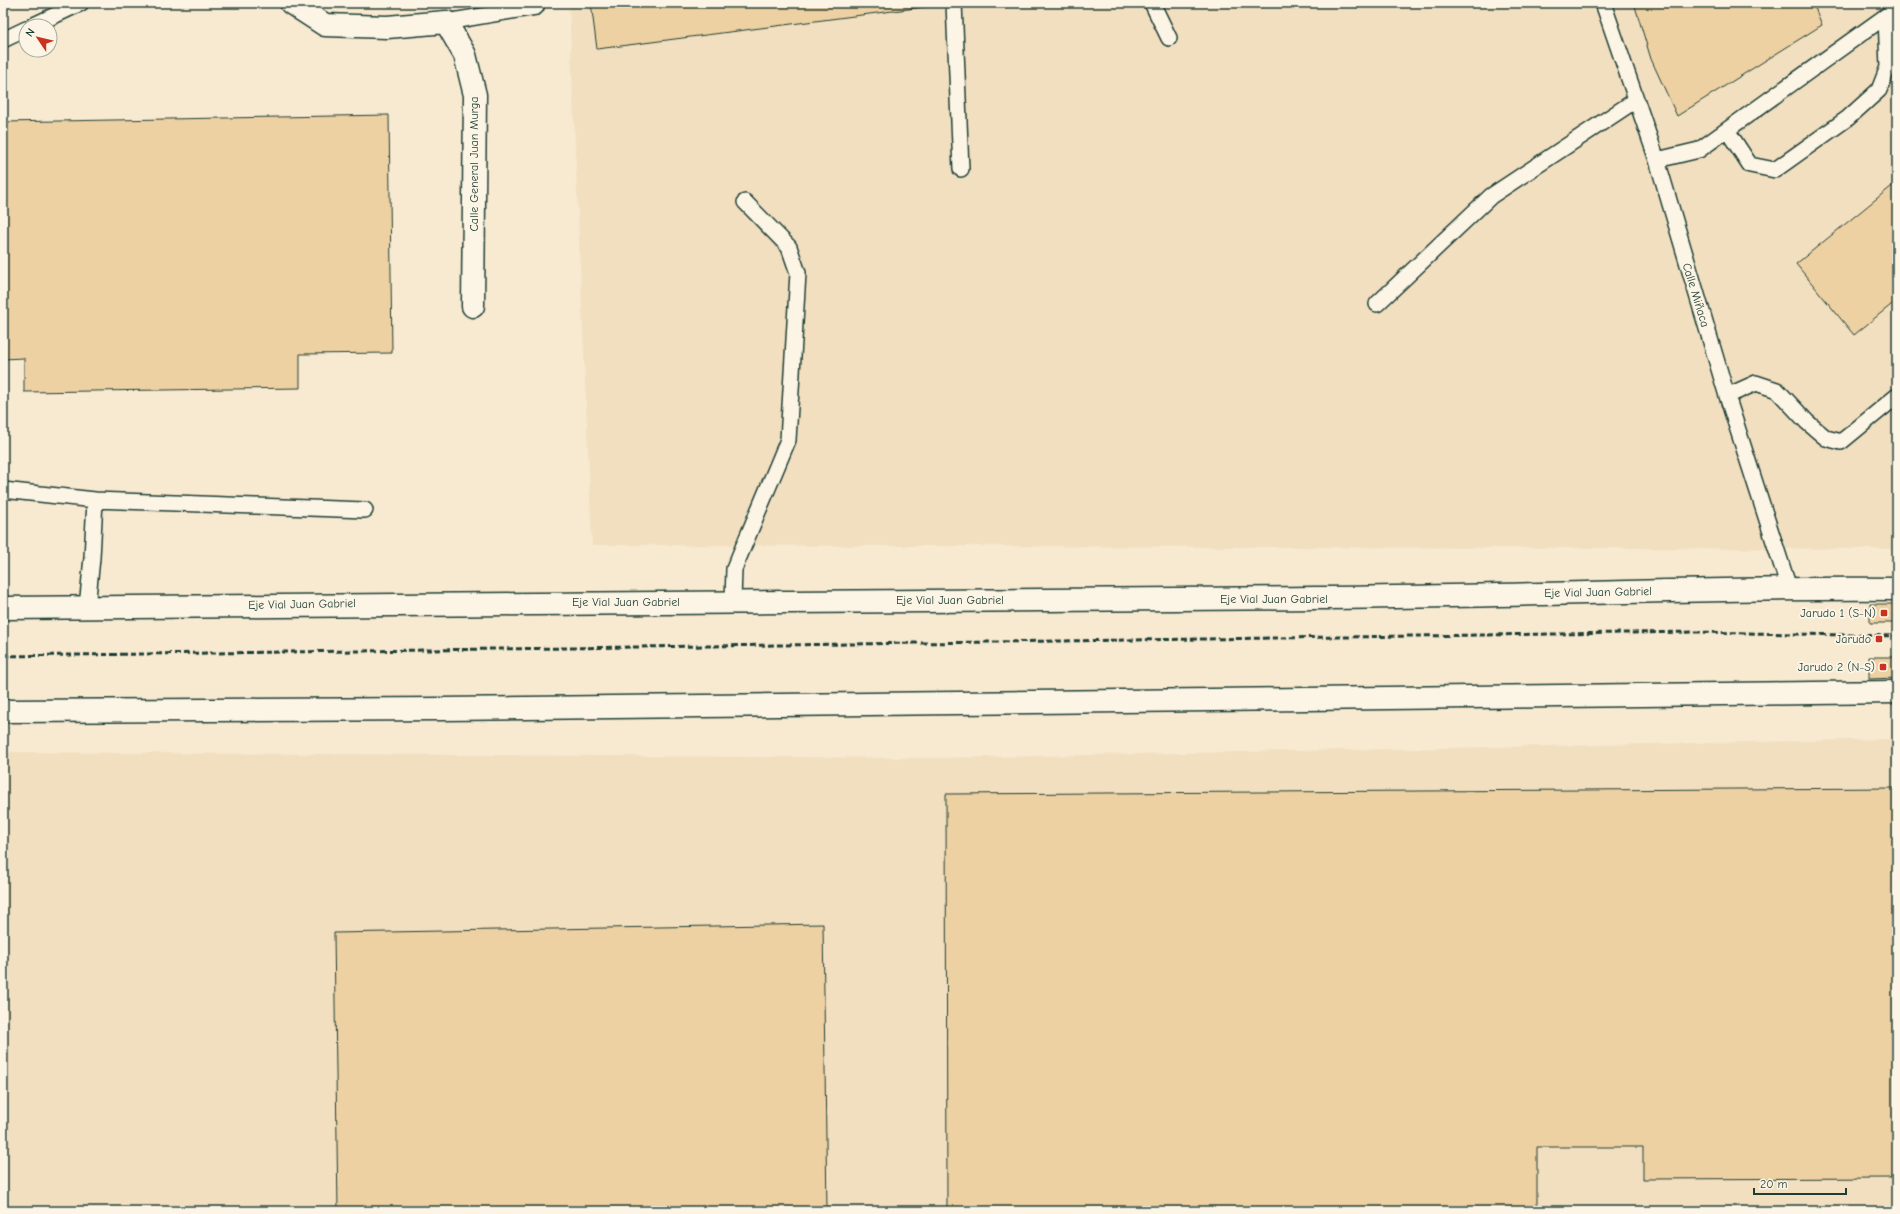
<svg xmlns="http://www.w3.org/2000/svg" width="1900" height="1214" viewBox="0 0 1900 1214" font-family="'Comic Neue',sans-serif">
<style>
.built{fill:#f1dfc0}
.building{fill:#eed1a2;stroke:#1f3d34}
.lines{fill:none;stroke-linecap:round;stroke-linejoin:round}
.service-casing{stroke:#1f3d34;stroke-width:18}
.minor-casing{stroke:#1f3d34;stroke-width:25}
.primary-casing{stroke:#1f3d34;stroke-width:25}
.service{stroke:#fcf5e5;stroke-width:15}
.minor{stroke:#fcf5e5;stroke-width:22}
.primary{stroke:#fcf5e5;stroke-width:22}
.rail{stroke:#1f3d34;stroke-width:3;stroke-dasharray:6 3;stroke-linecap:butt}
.poi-dot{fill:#c8321e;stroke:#fcf5e5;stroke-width:1.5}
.labels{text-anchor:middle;stroke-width:3.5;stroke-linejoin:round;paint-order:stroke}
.street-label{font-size:12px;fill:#1f3d34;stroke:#fcf5e5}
.poi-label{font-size:12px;fill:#1f3d34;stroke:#fcf5e5;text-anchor:end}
</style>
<rect width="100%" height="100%" fill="#f8ead1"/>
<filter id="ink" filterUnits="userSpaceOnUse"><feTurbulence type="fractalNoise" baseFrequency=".025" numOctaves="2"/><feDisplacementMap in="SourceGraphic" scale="8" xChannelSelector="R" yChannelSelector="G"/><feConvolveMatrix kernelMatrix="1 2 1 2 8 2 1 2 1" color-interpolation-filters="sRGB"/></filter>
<g filter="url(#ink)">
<path class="built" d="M569,3H1897V549L592,545Z
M1897,739V1211H3V752L933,758Z"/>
<path class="building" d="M591,3H923L924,7L597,49Z
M1634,3H1813L1822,25L1677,116L1651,59Z
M389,115L392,353L300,354V388L24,392V358L3,359V122Z
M1897,182V300L1854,335L1796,264Z
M1870,604H1897V623H1870Z
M1869,657H1897V678L1869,679Z
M1897,788V1178L1643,1179V1147H1537V1211H947L946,794Z
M823,924L827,1211H338L334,933Z"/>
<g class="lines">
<g class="service-casing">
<path id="service" d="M954,3L961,169
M1152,3L1169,38
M1603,3L1657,160L1727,396L1789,588
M446,22L536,7
M32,26L81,3
M3,40L26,29
M1727,130L1750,165L1775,170L1848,118L1879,90L1888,67L1886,16
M1657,160L1699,150L1897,8
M1377,304L1491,196L1636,100
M1727,396L1756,383L1777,390L1807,422L1826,438L1841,442L1897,396
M3,490L95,500L92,558L87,607
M95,500L365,510
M733,601L734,569L788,440L798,273L789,247L745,202"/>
</g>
<g class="minor-casing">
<path id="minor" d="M291,3L325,25L387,27L446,22L465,55L475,95L473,306"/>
</g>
<g class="primary-casing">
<path id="primary" d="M3,608C441,603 879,603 1317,598C1510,597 1703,587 1897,589
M3,711L442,709L1897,692"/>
</g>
<use href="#service" class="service"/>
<use href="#minor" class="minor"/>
<use href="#primary" class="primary"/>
<path class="rail" d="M3,656L1696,632L1897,636"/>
</g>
</g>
<g class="poi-dot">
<rect x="1880" y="609" width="8" height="8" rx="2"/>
<rect x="1875" y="635" width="8" height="8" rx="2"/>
<rect x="1879" y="663" width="8" height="8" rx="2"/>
</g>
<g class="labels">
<g class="street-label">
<text transform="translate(474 164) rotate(-90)" y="4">Calle General Juan Murga</text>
<text transform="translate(1696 295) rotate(73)" y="4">Calle Miñaca</text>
<text transform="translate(1598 592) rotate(-1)" y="4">Eje Vial Juan Gabriel</text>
<text x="1274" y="603">Eje Vial Juan Gabriel</text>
<text x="950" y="604">Eje Vial Juan Gabriel</text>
<text x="626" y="606">Eje Vial Juan Gabriel</text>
<text transform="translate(302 604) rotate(-1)" y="4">Eje Vial Juan Gabriel</text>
</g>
<g class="poi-label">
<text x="1876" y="617">Jarudo 1 (S-N)</text>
<text x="1871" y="643">Jarudo</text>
<text x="1875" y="671">Jarudo 2 (N-S)</text>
</g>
</g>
<rect width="1900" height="1214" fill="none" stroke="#fcf5e5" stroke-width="16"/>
<rect x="8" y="8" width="1884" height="1198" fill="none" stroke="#1f3d34" stroke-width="1.5" filter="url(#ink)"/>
<g transform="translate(38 38) rotate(305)"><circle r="19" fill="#fcf5e5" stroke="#a4ab9e"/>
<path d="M0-3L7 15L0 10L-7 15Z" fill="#c8321e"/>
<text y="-6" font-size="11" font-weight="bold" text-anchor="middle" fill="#1f3d34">N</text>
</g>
<path d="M1754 1188v6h92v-6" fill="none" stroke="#1f3d34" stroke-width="2"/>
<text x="1760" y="1188" font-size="12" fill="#1f3d34" stroke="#fcf5e5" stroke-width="3" paint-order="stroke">20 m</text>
</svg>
